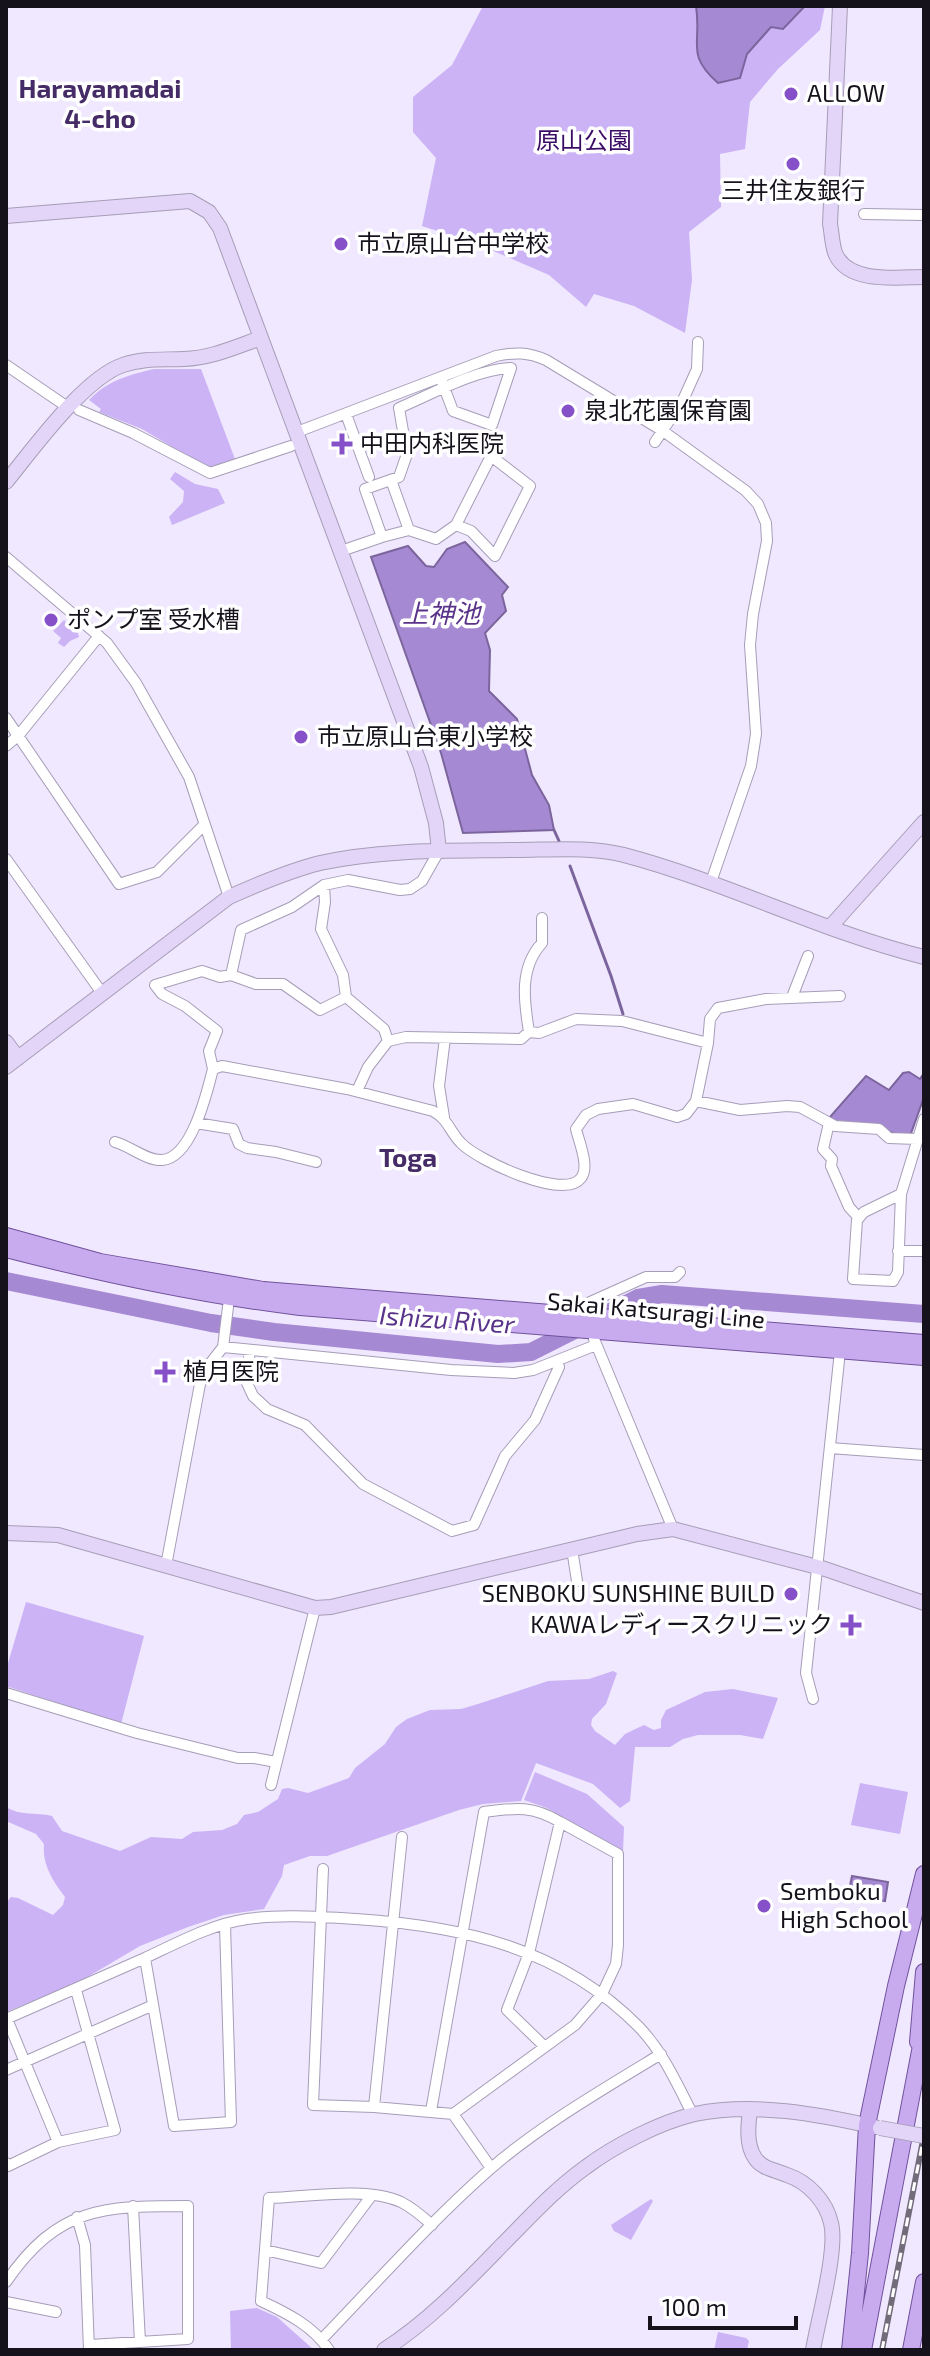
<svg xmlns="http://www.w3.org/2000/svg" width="930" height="2356" viewBox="0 0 930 2356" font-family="'Exo 2','Noto Sans JP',sans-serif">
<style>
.green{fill:#cbb3f6}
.water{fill:#a689d3;stroke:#7b659c;stroke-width:2}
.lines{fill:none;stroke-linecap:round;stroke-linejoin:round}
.stream{stroke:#7b659c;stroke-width:3}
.river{stroke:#a689d3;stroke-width:18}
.street-casing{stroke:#a69db7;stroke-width:12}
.secondary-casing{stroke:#a69db7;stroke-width:16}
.primary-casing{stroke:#71519d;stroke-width:18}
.street{stroke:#fff;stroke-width:10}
.secondary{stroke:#e3d5f7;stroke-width:14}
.primary{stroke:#c7abee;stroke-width:16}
.rail-casing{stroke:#716b7a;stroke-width:6}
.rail{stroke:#fff;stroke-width:3;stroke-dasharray:9;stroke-linecap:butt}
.secondary-bridge-casing{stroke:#a69db7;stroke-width:16;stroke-linecap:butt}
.secondary-bridge{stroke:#e3d5f7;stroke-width:14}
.poi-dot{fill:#8550c8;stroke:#fff;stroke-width:3}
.labels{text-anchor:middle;stroke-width:7;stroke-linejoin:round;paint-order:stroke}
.poi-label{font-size:24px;fill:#16121c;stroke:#fff;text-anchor:start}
.park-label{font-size:24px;fill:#3a0c65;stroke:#fff}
.street-label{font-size:24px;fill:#16121c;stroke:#fff}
.neighbourhood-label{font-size:26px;font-weight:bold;fill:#452c66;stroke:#fff}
.water-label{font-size:26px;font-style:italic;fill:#593289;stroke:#fff}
</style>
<rect width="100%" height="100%" fill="#f0e8fe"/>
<path class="green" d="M483,6H825L820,30L778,69L750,102L745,149L720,154L721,207L689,232L692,280L685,333L634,306L594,294L586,307L549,275L475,243L422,226L436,158L413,132V97L452,65Z
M154,369H201L235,459L208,468L142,429L99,412L101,409L89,400C108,380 129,375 154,369Z
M175,472L195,484L218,489L225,503L172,525L169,517L183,502L184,491L170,479Z
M64,620L78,633L79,637L70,641L64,647L58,643L61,638L53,631Z
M26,1602L144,1636L121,1724L6,1686V1670Z
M613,1671L617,1673L606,1704L592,1719L591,1725L595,1731L615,1745L625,1734L644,1725L654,1730L661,1728V1720L666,1710L705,1692L733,1689L778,1698L763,1739L740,1735H698L683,1739L670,1747H635L630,1801L620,1808L593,1784L536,1763L521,1801L483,1804L459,1810L327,1856H310L284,1865L282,1876L264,1909L224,1915L188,1927L140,1946L79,1982L6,2012V1903L11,1897L18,1898L53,1915L63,1905L65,1897C53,1881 42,1865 44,1844L36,1834L6,1821V1807C20,1816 36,1812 52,1816L62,1831L120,1851L151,1837L182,1839L193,1832L222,1830L237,1824L244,1815L258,1812L278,1799L282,1789L288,1788L308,1793L349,1778L355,1768L385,1744L396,1727L407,1719L430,1710L461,1709L478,1704L548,1681L589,1679Z
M535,1772L587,1794L624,1827L623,1852L547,1808L524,1800Z
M860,1783L908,1792L900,1834L851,1825Z
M651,2199L653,2201L631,2240L614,2231L611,2225Z
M257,2308L277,2317L314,2350H231L230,2311Z
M718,2332L746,2338L749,2341L747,2350H714Z"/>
<path class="water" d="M696,6H805L783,29L771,27L747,54L740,78L718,83C685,54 702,44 696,6Z
M465,542L508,587L502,595L506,611L485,633L490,650L489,691L517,719L532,775L549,805L554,830L463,833L441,753L371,557L408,546L426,566L434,567L447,549Z
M909,1072L920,1079L924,1073V1097L910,1136L834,1122L829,1118L866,1076L889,1090L903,1073Z
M852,1876L888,1882L885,1901L848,1895Z"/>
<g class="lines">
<path class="stream" d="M554,830L559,841
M570,866L611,976L623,1014"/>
<path class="river" d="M6,1281L211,1323L274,1332L498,1354L531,1352L638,1298L662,1294L924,1314"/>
<g class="street-casing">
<path id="street" d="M864,214L924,215
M6,365L63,404
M79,410L133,433L210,473L291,446
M346,414L369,477
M297,432L496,356C515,352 528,352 546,360L663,431L746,491L758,504L766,523L767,541L753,614L750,645L756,734L751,766L711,882
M655,442L683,400L697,369L698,342
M491,456L530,486L495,556L471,531L456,525Z
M391,480L409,530L382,537L365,489L399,477L407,454L399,408C434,393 474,370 511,368L492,425L453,411L441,379
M409,530L436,539L456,525
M341,551L382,537
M6,557L107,643L136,683L189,777L229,897
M6,718L119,884L157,872L204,825
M6,746L18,736L99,636
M6,859L102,993
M324,885L325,902L321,929L343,975L346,997L384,1029L388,1041
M231,975L241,930L292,907L324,885L348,880L400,890L410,889L422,881L439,851
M346,997L320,1010L283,984H256L231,975L220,977L202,971L155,985L162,994L185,1006L217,1031L209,1051L213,1069L222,1066L347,1089L433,1111C449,1120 449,1131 461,1143C477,1160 564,1201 581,1178C590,1167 579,1142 576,1129L586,1115L598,1109L633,1104L677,1117L686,1114L696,1101L708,1043
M792,997L808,956
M529,1032C524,1001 519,968 542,943V918
M357,1091L368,1067L388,1041L406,1037L521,1039L529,1032L539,1033L576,1019L622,1021L708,1043L710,1019L718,1008L766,999L840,996
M696,1101L740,1110L787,1106L800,1107L835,1126L879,1129L889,1138L917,1139
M444,1117L439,1086L445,1038
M196,1123L233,1129L239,1144L247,1148L276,1152L316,1162
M829,1123L823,1149L832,1159L831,1166L849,1207L859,1218
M115,1142C130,1146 147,1161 162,1160C192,1158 207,1092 213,1069
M901,1194L864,1212L857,1220L853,1279L893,1281L898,1272L901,1194L924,1119
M898,1251H924
M579,1307L646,1277H675L680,1272
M594,1339L673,1529
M223,1347L451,1370L514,1373L533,1370L596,1345
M250,1350L246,1381L253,1396L267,1409L305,1425L363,1484L452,1531L474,1525L505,1456L535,1420L559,1367L557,1361
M830,1448L924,1455
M572,1549L577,1581
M166,1566L200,1384L209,1365L223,1347L230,1291
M6,1693L137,1733L238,1758H254L276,1762
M813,1699L806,1673L840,1351
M271,1785L315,1608
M323,1869L313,2105L374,2107L453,2114L491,2168
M225,1925L231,2122L174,2126L145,1958C177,1943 212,1924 247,1919C283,1914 320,1917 356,1919C463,1926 561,1948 639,2027C663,2052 677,2084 693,2115
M6,2019L145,1958
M7,2019L58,2142
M6,2070L151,2006
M374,2107L402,1837
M431,2111L484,1812C515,1808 532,1805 560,1822L529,1953L507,2010L544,2046
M453,2114L575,2025L602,1994L616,1964L618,1945V1854L560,1822
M6,2163L8,2166L58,2142L115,2130L76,1990
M133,2206L140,2342
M77,2217L85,2245L89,2350
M265,2250L321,2263L372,2195
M6,2282C58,2207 102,2206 188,2206V2339L90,2345
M6,2302L56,2312
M322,2339C377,2282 430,2222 489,2170C538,2127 605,2088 661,2054
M329,2350C313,2326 287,2313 261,2301L269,2198C307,2197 366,2186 401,2202C413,2208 422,2216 432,2225"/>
</g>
<g class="secondary-casing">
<path id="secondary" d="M840,6L830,224C832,233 832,247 836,255C850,284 898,277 924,277
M6,216L190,201L209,212L220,228L421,767L436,823L439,851
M6,482C33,449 84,378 123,365C143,358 163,360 184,359C212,358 235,347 261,338
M831,926L924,822
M6,1042L18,1058
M6,1067L229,897C258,884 288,871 320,863C383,849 450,851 514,850C550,850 589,846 624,855C726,882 823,932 924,957
M6,1533L58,1535L315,1608L331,1607L637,1534L673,1529L825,1569L924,1603
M750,2110C748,2126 746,2145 755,2158C762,2169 776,2170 787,2175C808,2182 826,2201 831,2223C838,2249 818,2320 813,2350
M384,2350C429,2321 465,2283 502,2245C529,2218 555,2189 586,2167C614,2146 660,2122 695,2114C754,2102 818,2114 875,2127"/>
</g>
<g class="primary-casing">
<path id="primary" d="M6,1236L100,1262L263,1290L924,1343
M6,1249C103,1274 201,1295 300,1307L924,1357
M918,2042L924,1972
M850,2350L860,2253L867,2125L896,1986L924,1874
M863,2350L924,2030
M911,2350L924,2282"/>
</g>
<use href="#street" class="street"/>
<use href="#secondary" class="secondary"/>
<use href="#primary" class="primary"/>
<g class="rail-casing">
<path id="rail" d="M882,2350L924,2135"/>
</g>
<use href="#rail" class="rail"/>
<g class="secondary-bridge-casing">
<path id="secondary-bridge" d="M880,2128L924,2136"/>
</g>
<use href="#secondary-bridge" class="secondary-bridge"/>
</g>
<g class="poi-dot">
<circle cx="791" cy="94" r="8"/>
<circle cx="793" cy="164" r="8"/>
<circle cx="341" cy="244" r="8"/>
<circle cx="568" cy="411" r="8"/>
<path d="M338 432h8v8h8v8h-8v8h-8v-8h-8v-8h8z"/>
<circle cx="51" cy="620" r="8"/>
<circle cx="301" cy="737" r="8"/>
<path d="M161 1360h8v8h8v8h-8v8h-8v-8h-8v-8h8z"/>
<circle cx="791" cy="1594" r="8"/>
<path d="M847 1613h8v8h8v8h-8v8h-8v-8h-8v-8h8z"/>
<circle cx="764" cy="1906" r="8"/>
</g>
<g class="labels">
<g class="poi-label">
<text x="807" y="102">ALLOW</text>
<text x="793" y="199" text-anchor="middle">三井住友銀行</text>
<text x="357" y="252">市立原山台中学校</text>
<text x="584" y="419">泉北花園保育園</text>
<text x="360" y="452">中田内科医院</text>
<text x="67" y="628">ポンプ室 受水槽</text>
<text x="317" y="745">市立原山台東小学校</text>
<text x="183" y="1380">植月医院</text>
<text x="775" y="1602" text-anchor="end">SENBOKU SUNSHINE BUILD</text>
<text x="833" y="1633" text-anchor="end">KAWAレディースクリニック</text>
<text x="780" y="1900">Semboku<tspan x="780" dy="28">High School</tspan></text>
</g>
<g class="park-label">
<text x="584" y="149">原山公園</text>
</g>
<g class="street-label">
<text transform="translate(656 1311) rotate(5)" y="8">Sakai Katsuragi Line</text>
</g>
<g class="neighbourhood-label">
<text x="100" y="98">Harayamadai<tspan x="100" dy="30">4-cho</tspan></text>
<text x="408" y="1167">Toga</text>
</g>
<g class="water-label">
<text x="441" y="623">上神池</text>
<text transform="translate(447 1320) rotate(4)" y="9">Ishizu River</text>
</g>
</g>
<rect width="930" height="2356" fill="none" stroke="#16121c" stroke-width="16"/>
<path d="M650 2316v12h146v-12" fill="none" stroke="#16121c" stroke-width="4"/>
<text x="662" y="2316" font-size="24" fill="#16121c" stroke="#ffffff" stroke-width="6" paint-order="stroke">100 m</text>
</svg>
